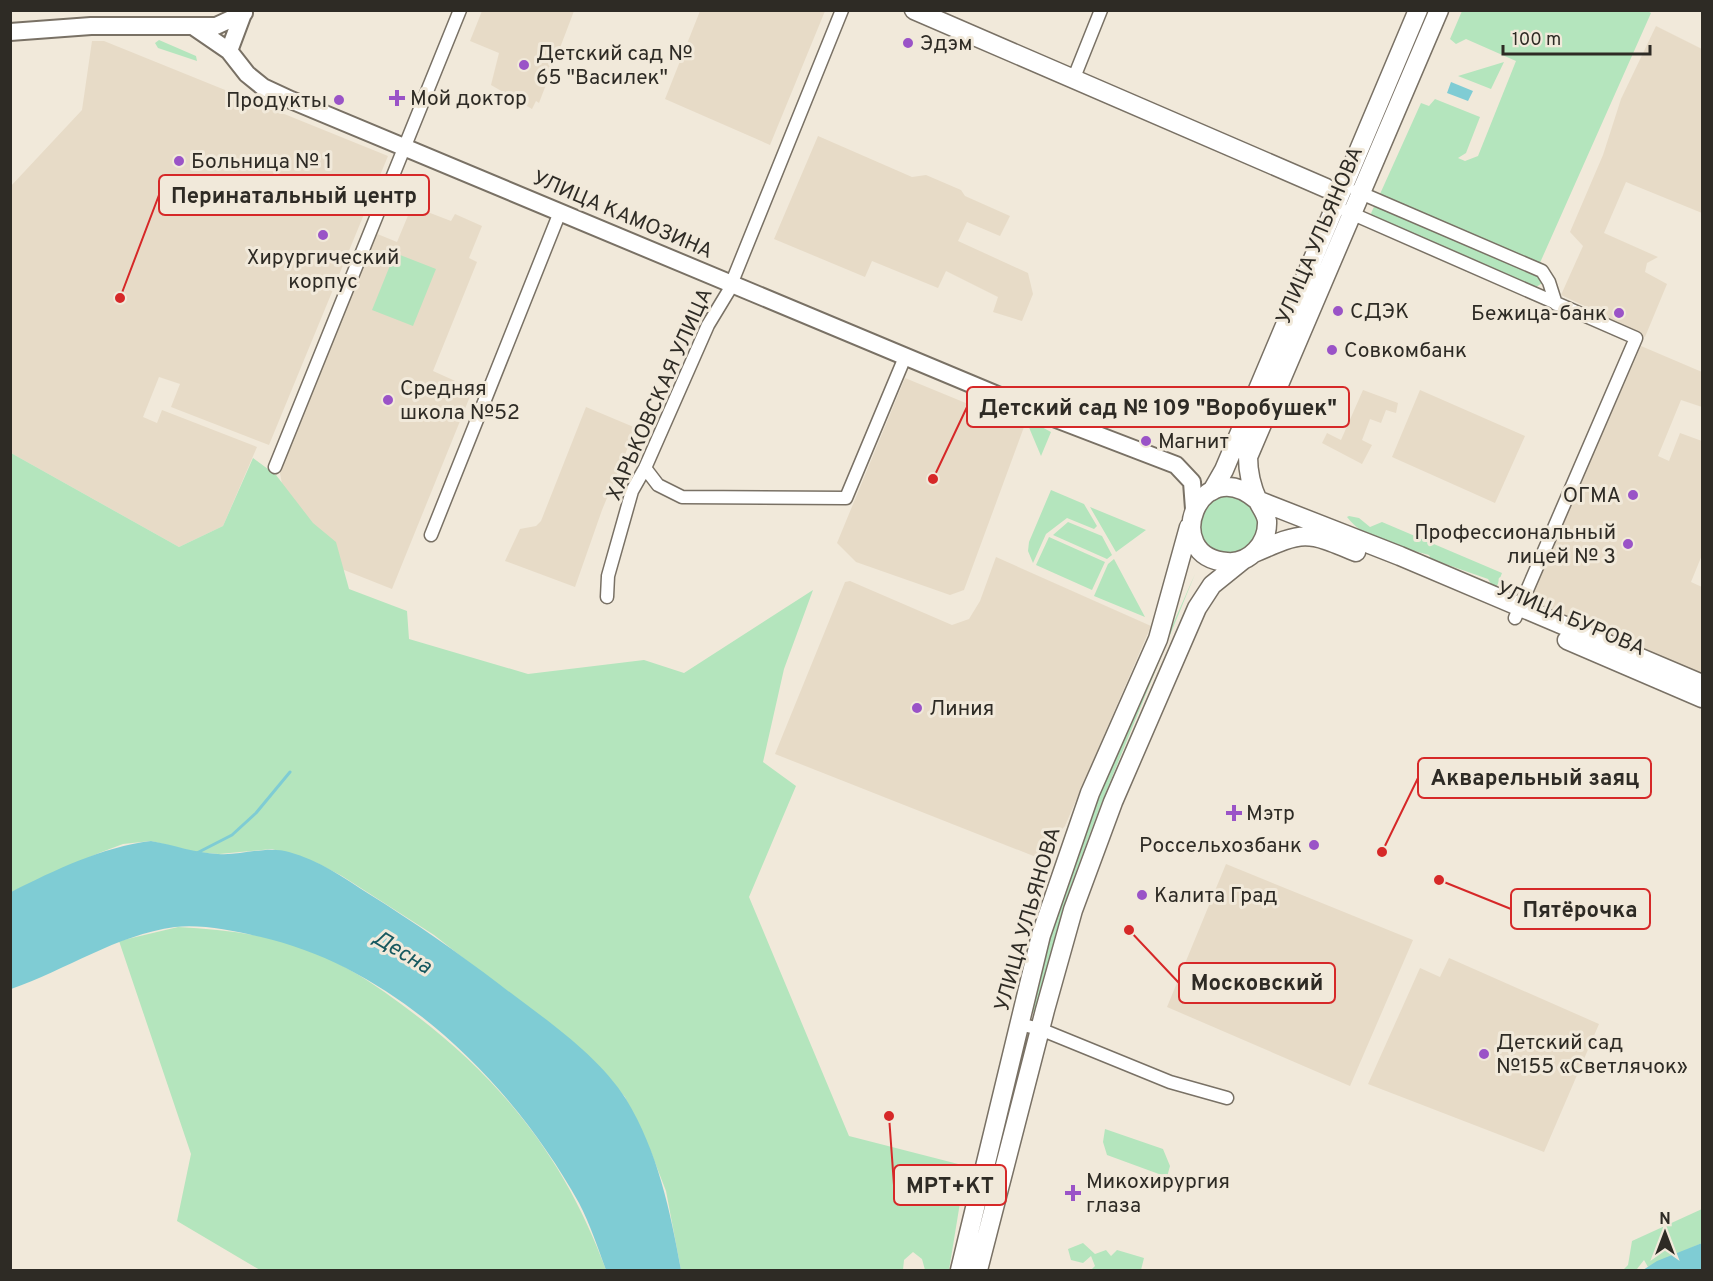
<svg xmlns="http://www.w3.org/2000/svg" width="1713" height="1281" viewBox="0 0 1713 1281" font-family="Overpass,sans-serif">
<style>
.built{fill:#e7dbc7}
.green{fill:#b4e5bd}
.water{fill:#7fccd4}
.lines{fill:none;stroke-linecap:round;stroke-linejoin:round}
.stream{stroke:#7fccd4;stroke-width:3}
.street-casing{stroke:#797165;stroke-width:15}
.secondary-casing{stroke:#797165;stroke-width:20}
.primary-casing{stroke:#797165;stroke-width:21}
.street{stroke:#fff;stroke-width:12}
.secondary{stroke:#fff;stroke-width:16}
.primary{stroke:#fff;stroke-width:18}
.poi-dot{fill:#9a53c7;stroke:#f1e9da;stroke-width:2}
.labels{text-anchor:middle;stroke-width:6;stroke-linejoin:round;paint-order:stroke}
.poi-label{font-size:21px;fill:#2e2b25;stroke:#f1e9da;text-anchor:start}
.street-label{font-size:21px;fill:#2e2b25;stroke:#f1e9da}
.water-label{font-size:22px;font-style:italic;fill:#16585f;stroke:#f1e9da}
.leader{fill:none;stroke:#d62828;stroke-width:2}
.callout-dot{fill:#d62828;stroke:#f1e9da;stroke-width:2}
.callout{fill:#f1e9da;stroke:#d62828;stroke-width:2}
.callout-label{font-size:22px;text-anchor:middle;font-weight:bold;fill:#2e2b25}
</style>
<rect width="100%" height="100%" fill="#f1e9da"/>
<path class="built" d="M482,11H574L539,103L536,101L532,109L491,85L499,53L470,41Z
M700,11H825L770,145L665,99Z
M1656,26L1702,49V213L1626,182L1604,233L1658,257L1647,263L1645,272L1667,284L1645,337L1593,314L1591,309L1561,295L1583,246L1570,232L1603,155L1621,99Z
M92,41H104L388,156L269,445L171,407L180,384L159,377L143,417L157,423L162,410L257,447L223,526L179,547L11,453L10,187L82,110Z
M818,136L912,177L926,175L961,190L965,196L1010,216L1000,236L967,222L958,241L1028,273L1033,294L1022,321L993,312L998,297L946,271L938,288L872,261L865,277L774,239Z
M412,206L451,221L455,214L482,226L469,258L477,262L433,371L473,389L392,589L324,562L292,537L279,468L375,233L397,242Z
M1641,346L1702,372V407L1681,400L1658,456L1669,461L1680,433L1702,441V555L1691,582L1702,587V672L1694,671L1532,603L1530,597Z
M905,378L1024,427L964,590L950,595L856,562L837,543Z
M1363,390L1398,403L1396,413L1386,410L1381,423L1370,419L1362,440L1372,445L1362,464L1322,443L1327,433L1341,440Z
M1420,390L1525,436L1495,503L1392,457Z
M586,407L636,428L602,510L575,587L505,561L520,529L536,526L541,521Z
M996,557L1151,626L1065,826L1055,837L1051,850L1040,846L1036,857L775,754L845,582L850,581L952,625L969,619L980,601Z
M1226,864L1413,940L1350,1086L1167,1007Z
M1449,958L1599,1024L1544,1152L1368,1084L1420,968L1440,977Z"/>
<path class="green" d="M1646,10L1651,13L1539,265L1380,194L1421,103L1429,106L1435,99L1480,117L1466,153L1458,158L1465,161L1478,156L1516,61L1466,39L1456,44L1450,39L1462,11Z
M159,40L196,56L197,61L158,48L155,43Z
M1504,62L1491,89L1458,76Z
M1376,202L1540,274L1545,281L1532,290L1369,218Z
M395,253L436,269L413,326L372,310Z
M1025,418L1051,432L1041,456Z
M11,453L179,547L223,526L253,458L276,475L313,523L336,542L349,589L407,611L409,639L528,674L644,660L684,673L813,590L784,669L763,762L796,786L749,897L849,1136L966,1166L949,1270H925L922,1259L913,1252L904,1260L903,1270H681L666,1191L651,1152L625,1097L592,1059L434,935L342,876L317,863L272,849L219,854L195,852L151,841L123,844L99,853L11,892Z
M1051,490L1084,504L1097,526L1094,529L1067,518L1046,534L1033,563L1028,551L1029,542Z
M1200 525a29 29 0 1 1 58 0a29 29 0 1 1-58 0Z
M1090,507L1146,530L1116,552Z
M1349,516L1359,518L1370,527L1382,522L1502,573L1497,586L1493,587L1488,579L1431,559L1429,555C1401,547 1365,541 1347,517Z
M1068,522L1102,536L1112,555L1107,559L1053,535Z
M1049,537L1105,562L1092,590L1036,565Z
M1114,559L1145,617L1094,596L1108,564Z
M1195,574L1099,809L1065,902L1034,1012L1031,1014L1042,959L1093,806Z
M178,927C217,929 257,933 294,945C334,957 372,982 405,1007C501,1078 565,1158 606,1270H260L177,1221L191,1154L119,941Z
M1024,1038L1027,1041L974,1264L969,1260Z
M1105,1129L1163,1149L1170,1166L1167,1177L1107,1155L1103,1142Z
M1702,1209V1243L1648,1267L1644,1260L1637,1269L1623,1270L1628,1265L1632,1241Z
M1083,1243L1095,1254L1106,1250L1111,1256L1117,1250L1144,1258L1141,1270H1091L1095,1266L1091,1256L1083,1263L1071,1260L1068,1249Z"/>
<path class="water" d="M1451,82L1473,91L1468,101L1447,93Z
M151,841C174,845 195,853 218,854C241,856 267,845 289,852C319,860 344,878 369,894C414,922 457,952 499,984C543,1018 596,1052 626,1099C658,1152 670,1210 681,1270H606C598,1248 590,1224 579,1203C513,1084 397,968 261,937C234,931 203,924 175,927C116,935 66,970 11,989V892C55,870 102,847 151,841Z
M1702,1243V1270H1643L1657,1261Z"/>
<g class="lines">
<path class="stream" d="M193,855L232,835L256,813L290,772"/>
<g class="street-casing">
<path id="street" d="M1073,80L1101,10
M1356,191L1542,271L1549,282L1556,304
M1346,211L1636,338L1515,618
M275,467L460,10
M645,468L658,485L682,497L846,498L905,357
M431,535L560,212
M607,597L608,576L632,491L645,468L708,325L728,292L842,10
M1019,1024L1040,1029L1170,1082L1227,1098"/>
</g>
<g class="secondary-casing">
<path id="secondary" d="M194,27L229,51L247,74L263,87L291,100L1043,414L1176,465L1192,482L1194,509
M10,32L91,26H216L244,13
M229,51L244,11"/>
</g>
<g class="primary-casing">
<path id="primary" d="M914,10L1326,188
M1439,10L1248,457C1248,472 1251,486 1258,501C1261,508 1266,513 1267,521C1268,543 1250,564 1227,562C1159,557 1199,450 1257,500L1400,556L1702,684
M1212,491L1224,470L1418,10
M1254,553C1304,531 1306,531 1356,552
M1567,640L1702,698
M960,1270L1041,935L1090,793L1158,639L1189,527
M978,1270L1045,1010L1073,910L1113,802L1197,608L1212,585L1243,560"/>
</g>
<use href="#street" class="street"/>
<use href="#secondary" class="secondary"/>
<use href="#primary" class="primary"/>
</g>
<g class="poi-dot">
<circle cx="908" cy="43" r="6"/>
<circle cx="524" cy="65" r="6"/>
<path d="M394 89h6v6h6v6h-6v6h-6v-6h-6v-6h6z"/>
<circle cx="339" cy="100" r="6"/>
<circle cx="179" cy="161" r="6"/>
<circle cx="323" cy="235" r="6"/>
<circle cx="1338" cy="311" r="6"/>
<circle cx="1619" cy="313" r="6"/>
<circle cx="1332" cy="350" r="6"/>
<circle cx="388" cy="400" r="6"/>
<circle cx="1146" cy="441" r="6"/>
<circle cx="1633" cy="495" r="6"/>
<circle cx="1628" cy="544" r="6"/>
<circle cx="917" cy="708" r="6"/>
<path d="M1231 804h6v6h6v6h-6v6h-6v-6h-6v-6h6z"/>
<circle cx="1314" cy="845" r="6"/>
<circle cx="1142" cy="895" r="6"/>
<circle cx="1484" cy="1054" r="6"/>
<path d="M1070 1184h6v6h6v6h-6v6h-6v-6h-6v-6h6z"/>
</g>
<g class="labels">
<g class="poi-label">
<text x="920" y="50">Эдэм</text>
<text x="536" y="60">Детский сад №<tspan x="536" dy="24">65 "Василек"</tspan></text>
<text x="410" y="105">Мой доктор</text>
<text x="327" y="107" text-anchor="end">Продукты</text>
<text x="191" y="168">Больница № 1</text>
<text x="323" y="264" text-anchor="middle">Хирургический<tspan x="323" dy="24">корпус</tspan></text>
<text x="1350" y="318">СДЭК</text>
<text x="1607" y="320" text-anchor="end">Бежица-банк</text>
<text x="1344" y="357">Совкомбанк</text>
<text x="400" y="395">Средняя<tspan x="400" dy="24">школа №52</tspan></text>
<text x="1158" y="448">Магнит</text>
<text x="1621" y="502" text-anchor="end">ОГМА</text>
<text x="1616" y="539" text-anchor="end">Профессиональный<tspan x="1616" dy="24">лицей № 3</tspan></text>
<text x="929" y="715">Линия</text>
<text x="1246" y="820">Мэтр</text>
<text x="1302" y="852" text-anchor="end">Россельхозбанк</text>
<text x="1154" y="902">Калита Град</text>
<text x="1496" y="1049">Детский сад<tspan x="1496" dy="24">№155 «Светлячок»</tspan></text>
<text x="1086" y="1188">Микохирургия<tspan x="1086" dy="24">глаза</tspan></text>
</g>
<g class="street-label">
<text transform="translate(623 214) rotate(23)" y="7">УЛИЦА КАМОЗИНА</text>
<text transform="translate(1319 235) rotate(-67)" y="7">УЛИЦА УЛЬЯНОВА</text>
<text transform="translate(659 394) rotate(-66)" y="7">ХАРЬКОВСКАЯ УЛИЦА</text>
<text transform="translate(1571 618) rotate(23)" y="7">УЛИЦА БУРОВА</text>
<text transform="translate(1027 919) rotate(-74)" y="7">УЛИЦА УЛЬЯНОВА</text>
</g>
<g class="water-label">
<text transform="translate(403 951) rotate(31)" y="8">Десна</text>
</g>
</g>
<path class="leader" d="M120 298L159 195M933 479L967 407M1382 852L1418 778M1439 880L1511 909M1129 930L1179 983M889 1116L894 1185"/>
<g class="callout-dot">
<circle cx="120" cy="298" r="6"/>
<circle cx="933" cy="479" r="6"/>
<circle cx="1382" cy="852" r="6"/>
<circle cx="1439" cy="880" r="6"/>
<circle cx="1129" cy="930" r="6"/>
<circle cx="889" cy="1116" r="6"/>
</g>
<g class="callout">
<rect x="159" y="175" width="270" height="40" rx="6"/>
<rect x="967" y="387" width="382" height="40" rx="6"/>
<rect x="1418" y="758" width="233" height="40" rx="6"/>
<rect x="1511" y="889" width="139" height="40" rx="6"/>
<rect x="1179" y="963" width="156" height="40" rx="6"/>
<rect x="894" y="1165" width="112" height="40" rx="6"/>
</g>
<g class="callout-label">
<text x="294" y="203">Перинатальный центр</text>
<text x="1158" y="415">Детский сад № 109 "Воробушек"</text>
<text x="1535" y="785">Акварельный заяц</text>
<text x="1580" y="917">Пятёрочка</text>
<text x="1257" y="990">Московский</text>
<text x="950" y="1193">МРТ+КТ</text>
</g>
<rect width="1713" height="1281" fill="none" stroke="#2e2b25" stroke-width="24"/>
<g transform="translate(1665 1233)" stroke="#f1e9da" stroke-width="4.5" paint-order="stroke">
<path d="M0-4.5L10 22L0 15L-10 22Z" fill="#2e2b25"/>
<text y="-9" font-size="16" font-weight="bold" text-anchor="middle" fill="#2e2b25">N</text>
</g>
<path d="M1503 45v9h147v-9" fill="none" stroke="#2e2b25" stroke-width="3"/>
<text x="1512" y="45" font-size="18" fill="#2e2b25" stroke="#f1e9da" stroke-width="4.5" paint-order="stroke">100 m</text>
</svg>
